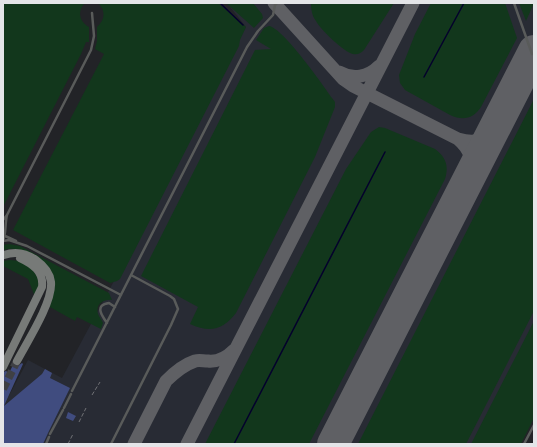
<svg xmlns="http://www.w3.org/2000/svg" width="537" height="447" viewBox="0 0 537 447" font-family="'Titillium Web',sans-serif">
<style>
.built{fill:#282b34}
.green{fill:#12371c}
.lines{fill:none;stroke-linecap:round;stroke-linejoin:round}
.stream{stroke:#04012c;stroke-width:1.5}
.taxiway{stroke:#5f6064;stroke-width:13}
.runway{stroke:#5f6064;stroke-width:32}
.building{fill:#404c7f}
.secondary-tunnel{stroke:#3f4044;stroke-width:8;stroke-dasharray:8 4;stroke-linecap:butt}
.path{stroke:#717276;stroke-width:1;stroke-dasharray:4 2;stroke-linecap:butt}
.lane{stroke:#595b5a;stroke-width:2.5}
.secondary{stroke:#777a78;stroke-width:8}
</style>
<rect width="100%" height="100%" fill="#222327"/>
<path class="built" d="M227,3H534V330L476,444H3V407L28,360L62,378L114,281L246,27Z"/>
<path class="green" d="M3,3H85C77,11 79,21 89,27V42H86L81,54L3,207Z
M98,3H218L246,27L240,40L239,46L120,279L117,281L110,283L13,230L104,54L95,49L97,41V27C105,20 106,11 98,3Z
M226,3H253L262,14L263,18L254,28Z
M311,3H394L364,50C361,53 358,55 353,54C345,53 320,29 316,21C312,16 311,9 311,3Z
M431,3H505L517,38L481,107C473,119 463,121 450,115L405,90L400,83L399,75L415,34Z
M519,3H534L526,21Z
M269,26C283,28 323,85 332,98L335,102V107L315,157L236,313C223,330 210,333 190,324L198,307L141,276L255,50L271,49L256,40L264,28Z
M534,99V311L466,444H358Z
M379,127L385,128L435,149C446,157 449,166 445,179L309,444H205L346,169L371,132Z
M9,244L20,246L109,293L112,300C104,299 95,304 98,314C99,317 102,320 103,323L101,329L77,317L75,321L48,306L54,280C38,263 29,244 3,250V245Z
M9,260C28,261 31,267 41,282L35,297L28,279L3,266V261Z
M534,321V418L521,444H471Z"/>
<g class="lines">
<path class="stream" d="M220,3L243,25
M424,77L464,3
M234,444L385,152"/>
<path class="taxiway" d="M274,3L343,79L353,86L458,139C472,143 482,142 493,132
M339,72C353,80 368,77 379,66
M458,139C471,150 474,162 469,178
M134,444L166,381C174,373 183,365 195,361C199,360 203,361 208,361C217,362 227,357 234,350
M187,444L413,3"/>
<path class="runway" d="M333,444L534,51"/>
</g>
<path class="building" d="M22,363L23,364L4,406L42,374L45,369L52,373L50,378L70,388L48,433L43,444H3V372L6,371L9,373L13,365L18,366Z
M68,412L76,416L73,421L66,418Z"/>
<g class="lines">
<path class="secondary-tunnel" d="M3,389L17,361"/>
<path class="path" d="M92,395L100,382
M79,422L86,408
M68,444L73,434"/>
<path class="lane" d="M514,3L532,54
M3,220L7,215L91,50L94,36L92,13
M3,235L16,241
M3,240C6,237 5,222 7,215
M3,241L9,240L27,246L121,295
M107,323C102,316 94,305 109,303L115,307
M72,391L247,47L258,31L273,15L275,5L277,3
M64,408L71,394
M50,434L63,410
M46,444L49,437
M111,444L171,325L178,309L174,299L170,296L131,275
M524,444L534,425"/>
<path class="secondary" d="M4,255C15,251 26,253 36,260C43,265 50,272 51,282C53,302 27,342 17,361
M3,367L42,287C44,272 33,264 20,258"/>
</g>
<rect width="537" height="447" fill="none" stroke="#e4e5e8" stroke-width="8"/>
</svg>
